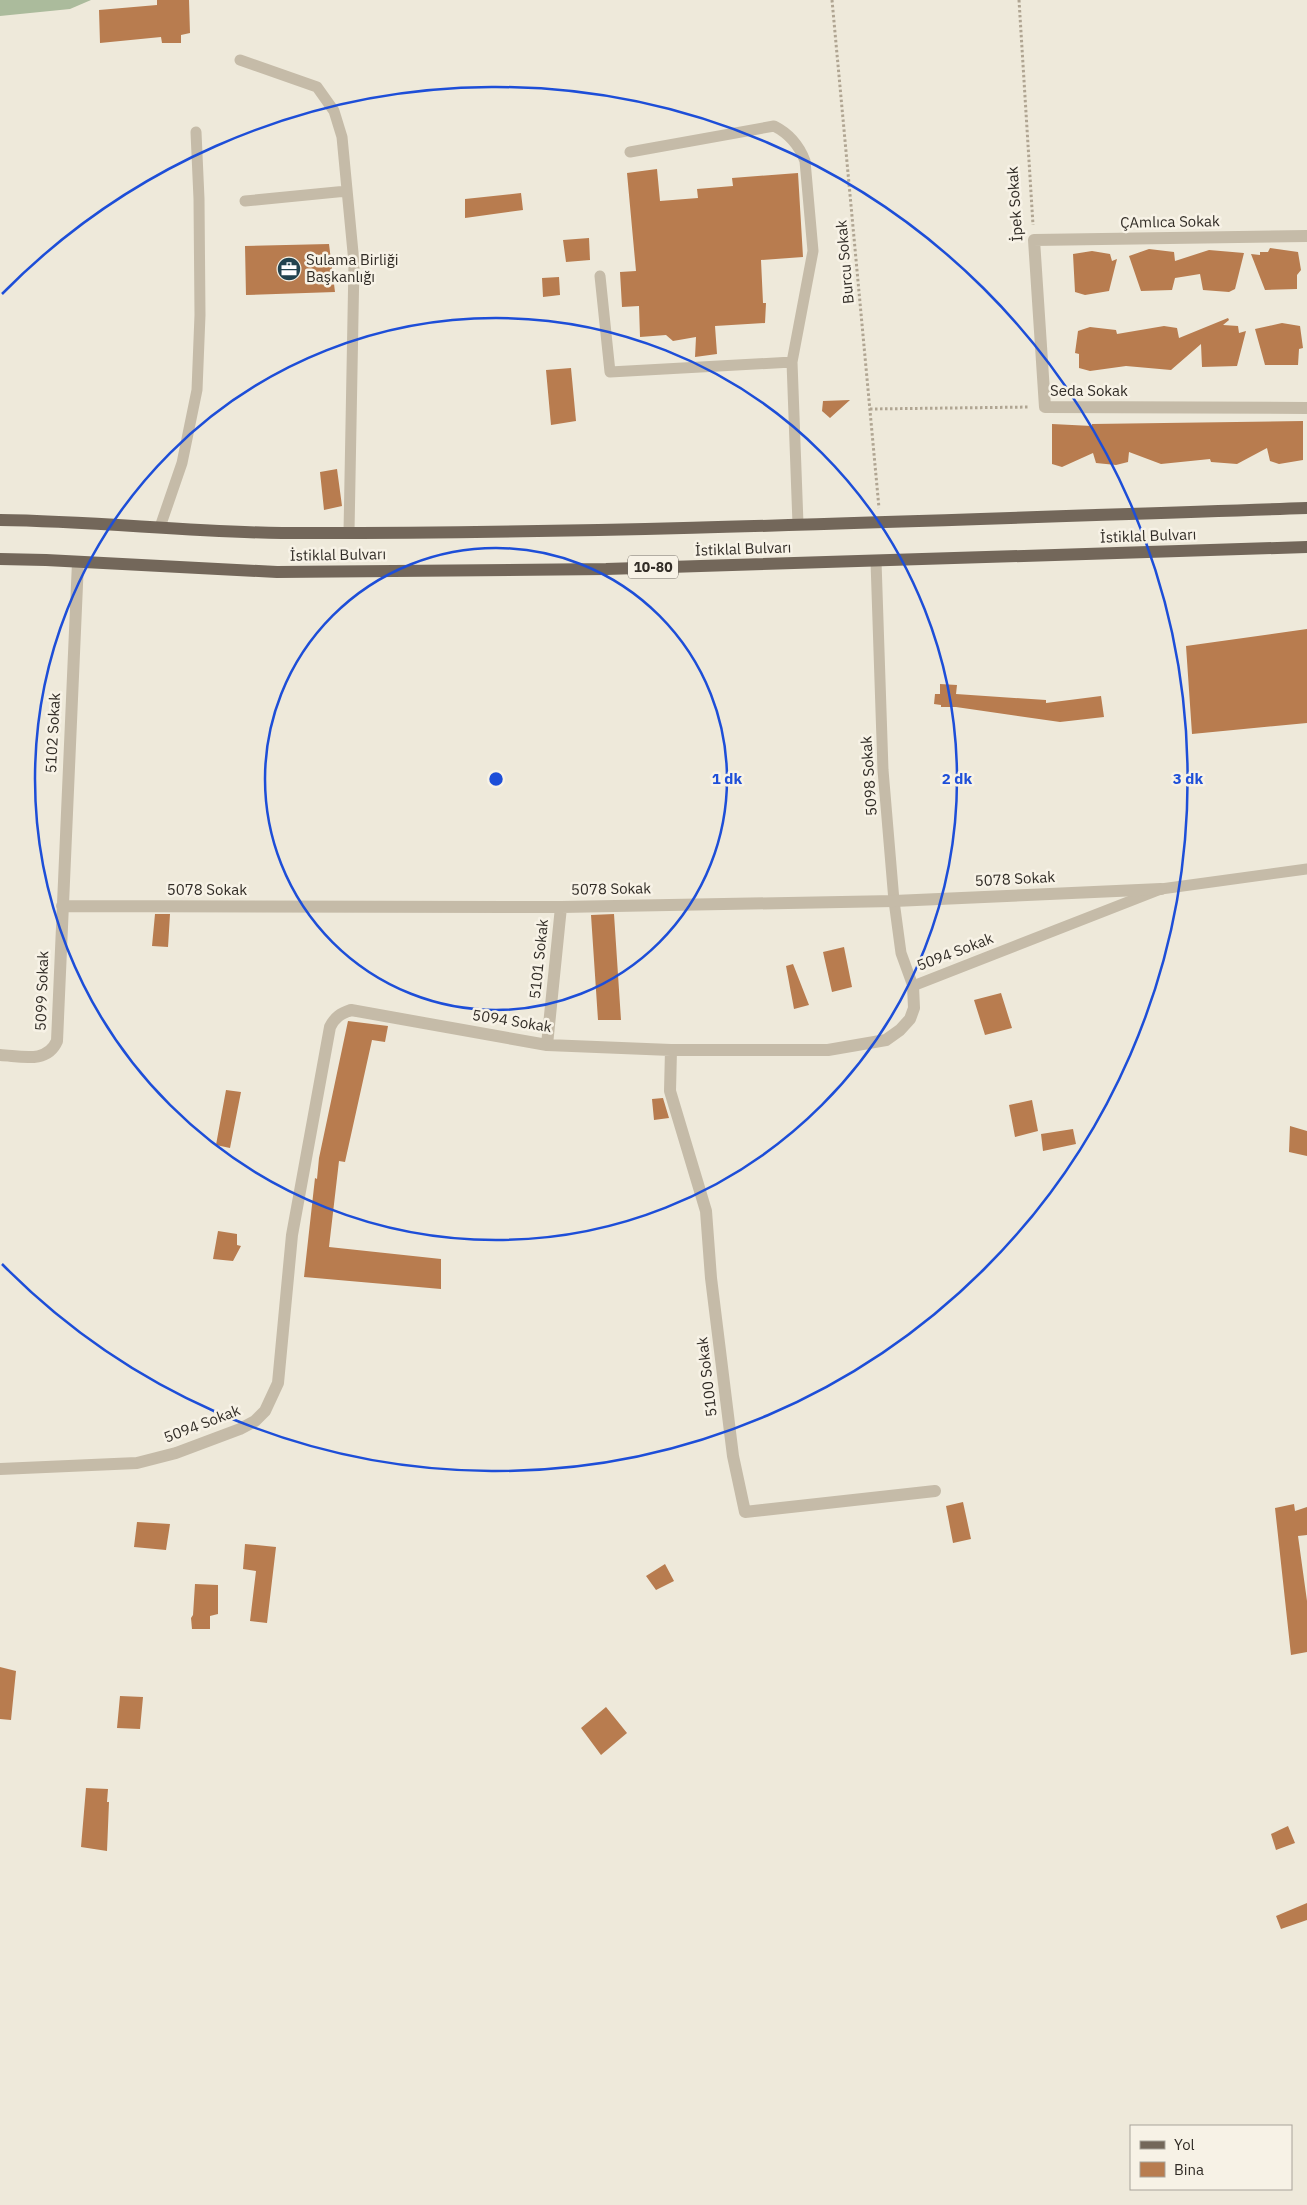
<svg xmlns="http://www.w3.org/2000/svg" width="1307" height="2205" viewBox="0 0 1307 2205" font-family="'IBM Plex Sans',sans-serif">
<style>
.green{fill:#abbb9c}
.building{fill:#b87c4f}
.lines{fill:none;stroke-linecap:round;stroke-linejoin:round}
.path{stroke:#b0a592;stroke-width:3;stroke-dasharray:2.5 2.5;stroke-linecap:butt}
.lane{stroke:#c5bba8;stroke-width:11}
.street{stroke:#c5bba8;stroke-width:12}
.primary{stroke:#73675a;stroke-width:12}
.ring{fill:none;stroke:#1d4ed8;stroke-width:2.5}
.labels{text-anchor:middle;stroke-width:5;stroke-linejoin:round;paint-order:stroke}
.shield{fill:#f7f2e6;stroke:#6d6860;stroke-width:1}
.shield-label{font-size:14px;font-weight:bold;fill:#322d27}
.street-label{font-size:15px;fill:#322d27;stroke:#f7f2e6}
.poi-label{font-size:15px;fill:#322d27;stroke:#f7f2e6;text-anchor:start}
.centre{fill:#1d4ed8;stroke:#f7f2e6;stroke-width:2.5}
.ring-label{font-size:15px;text-anchor:middle;font-weight:bold;fill:#1d4ed8;stroke:#f7f2e6;stroke-width:5;stroke-linejoin:round;paint-order:stroke}
</style>
<rect width="100%" height="100%" fill="#eee9da"/>
<path class="green" d="M0,0H91L70,9L0,16Z"/>
<path class="building" d="M157,0H189L190,33L181,35V43H162L161,37L100,43L99,10L157,5Z
M657,169L660,201L698,198L697,189L733,186L732,178L798,173L803,257L761,260L763,303H766L765,323L715,326L717,354L695,357L696,337L673,341L666,335L640,337L639,306L622,307L620,272L636,271L627,173Z
M521,193L523,210L465,218V199Z
M589,238L590,260L566,262L563,240Z
M329,244L335,292L246,295L245,246Z
M1270,248L1298,252L1301,270L1297,275V289L1265,290L1251,254L1260,255V252H1268Z
M1149,249L1174,252L1175,261L1209,250L1244,253L1235,289L1229,292L1203,290L1200,274L1175,278L1172,290L1141,291L1129,256Z
M1092,251L1110,254L1112,261L1117,259L1109,291L1085,295L1075,292L1073,254Z
M559,277L560,295L543,297L542,278Z
M1228,318L1229,320L1223,325L1238,326L1239,333L1246,331L1237,366L1202,367L1201,344L1171,370L1126,366L1090,371L1079,368V354L1075,353L1078,331L1090,327L1116,330L1117,334L1164,326L1177,328L1179,338Z
M1282,323L1300,326L1303,348L1299,349L1298,365H1265L1255,329Z
M571,368L576,421L551,425L546,370Z
M850,400L830,418L822,411L823,401Z
M1303,421V460L1279,464L1270,461L1267,448L1237,464L1211,462L1210,459L1161,464L1129,452L1128,462L1116,465L1096,463L1093,453L1062,467L1052,464V424L1092,426V424Z
M337,469L342,506L324,510L320,472Z
M1307,629V723L1192,734L1186,646Z
M940,684L957,685L956,694L1046,700V703L1101,696L1104,717L1060,722L956,707H941V705L934,704L935,694H940Z
M155,914H170L168,947L152,946Z
M614,914L621,1020H598L591,915Z
M844,947L852,987L832,992L823,952Z
M793,964L809,1005L794,1009L786,966Z
M1001,993L1012,1028L985,1035L974,1000Z
M348,1021L388,1026L385,1042L372,1040L345,1162L339,1161L329,1247L441,1259V1289L304,1277L315,1178L317,1179L319,1158Z
M226,1090L241,1092L230,1148L216,1145Z
M663,1098L669,1118L654,1120L652,1099Z
M1032,1100L1038,1131L1015,1137L1009,1105Z
M1290,1126L1307,1131V1156L1289,1152Z
M1073,1129L1076,1144L1043,1151L1041,1134Z
M218,1231L237,1234V1245L241,1246L233,1261L213,1259Z
M963,1502L971,1539L953,1543L946,1506Z
M1294,1504L1295,1511L1307,1507V1535L1298,1536L1307,1601V1652L1291,1655L1275,1508Z
M137,1522L170,1524L166,1550L134,1547Z
M245,1544L276,1547L267,1623L250,1621L256,1571L243,1569Z
M665,1564L674,1581L656,1590L646,1576Z
M195,1584L218,1585V1614L210,1616V1629H192L191,1618L193,1615Z
M0,1667L16,1671L11,1720L0,1719Z
M120,1696L143,1697L140,1729L117,1728Z
M606,1707L627,1733L601,1755L581,1728Z
M86,1788L108,1789L107,1802H109L107,1851L81,1847Z
M1288,1826L1295,1843L1276,1850L1271,1834Z
M1307,1903V1920L1281,1929L1276,1916Z"/>
<g class="lines">
<path class="path" d="M832,0L879,508
M1019,0L1033,225
M870,409L1030,407"/>
<path class="lane" d="M240,60L317,87L334,111L342,137L354,263L349,532
M630,152L774,126C790,134 799,145 805,161L813,251L792,362L798,524
M245,201L347,191
M600,276L610,372L792,362
M160,527L182,463L197,390L200,315L199,199L196,132
M876,561L883,770L894,901L901,953L913,986L1161,889L1307,869"/>
<path class="street" d="M1307,236L1034,240L1045,407L1307,408
M62,906L561,907L894,901L1161,889
M547,1045L561,907
M671,1050L670,1091L706,1211L711,1278L733,1456L745,1512L935,1491
M0,1055C21,1056 47,1064 57,1041L78,562
M0,1469L137,1463L176,1453L240,1429L255,1421L265,1411L278,1383L292,1235L330,1027C335,1017 340,1014 351,1010L547,1045L671,1050H828L886,1040L900,1030L910,1019L914,1008L913,986"/>
<path class="primary" d="M0,520C94,521 188,532 282,533C624,534 966,519 1307,508
M0,559L46,560L277,572L606,569L1307,547"/>
</g>
<g class="ring">
<circle cx="496" cy="779" r="231"/>
<circle cx="496" cy="779" r="461"/>
<path d="M2 294A692 692 0 1 1 2 1264"/>
</g>
<defs>
<g id="office-disc" transform="scale(1.25)"><circle r="9.5" fill="#22434f" stroke="#f7f2e6"/><path d="M-6-3h4V-5.5h4V-3h4V5H-6ZM-1-4.5V-3h2v-1.5ZM-6 0V1H6V0Z" fill="#fff"/></g>
</defs>
<g fill-rule="evenodd">
<use href="#office-disc" x="289" y="269"/>
</g>
<g class="labels">
<rect class="shield" x="628" y="555.5" width="50" height="23" rx="4"/>
<g class="shield-label">
<text x="653" y="572">10-80</text>
</g>
<g class="street-label">
<text transform="translate(1015 204) rotate(-94)" y="5">İpek Sokak</text>
<text transform="translate(1170 222) rotate(-1)" y="5">ÇAmlıca Sokak</text>
<text transform="translate(845 262) rotate(-95)" y="5">Burcu Sokak</text>
<text x="1089" y="396">Seda Sokak</text>
<text transform="translate(1148 536) rotate(-2)" y="5">İstiklal Bulvarı</text>
<text transform="translate(743 549) rotate(-2)" y="5">İstiklal Bulvarı</text>
<text transform="translate(338 555) rotate(-1)" y="5">İstiklal Bulvarı</text>
<text transform="translate(53 733) rotate(-87)" y="5">5102 Sokak</text>
<text transform="translate(869 776) rotate(-94)" y="5">5098 Sokak</text>
<text transform="translate(1015 879) rotate(-3)" y="5">5078 Sokak</text>
<text transform="translate(611 889) rotate(-1)" y="5">5078 Sokak</text>
<text x="207" y="895">5078 Sokak</text>
<text transform="translate(955 952) rotate(-21)" y="5">5094 Sokak</text>
<text transform="translate(539 959) rotate(-84)" y="5">5101 Sokak</text>
<text transform="translate(42 991) rotate(-88)" y="5">5099 Sokak</text>
<text transform="translate(512 1021) rotate(9)" y="5">5094 Sokak</text>
<text transform="translate(707 1377) rotate(-97)" y="5">5100 Sokak</text>
<text transform="translate(202 1424) rotate(-21)" y="5">5094 Sokak</text>
</g>
<g class="poi-label">
<text x="306" y="265">Sulama Birliği<tspan x="306" dy="17">Başkanlığı</tspan></text>
</g>
</g>
<circle cx="496" cy="779" r="8" class="centre"/>
<g class="ring-label">
<text x="727" y="784">1 dk</text>
<text x="957" y="784">2 dk</text>
<text x="1188" y="784">3 dk</text>
</g>
<rect x="1130" y="2125" width="162" height="65" fill="#f7f2e6" stroke="#a8a39a"/>
<rect x="1140" y="2141" width="25" height="8" fill="#73675a" stroke="#a8a39a"/>
<text x="1174" y="2150" font-size="15" fill="#322d27">Yol</text>
<rect x="1140" y="2162" width="25" height="15" fill="#b87c4f" stroke="#a8a39a"/>
<text x="1174" y="2175" font-size="15" fill="#322d27">Bina</text>
</svg>
